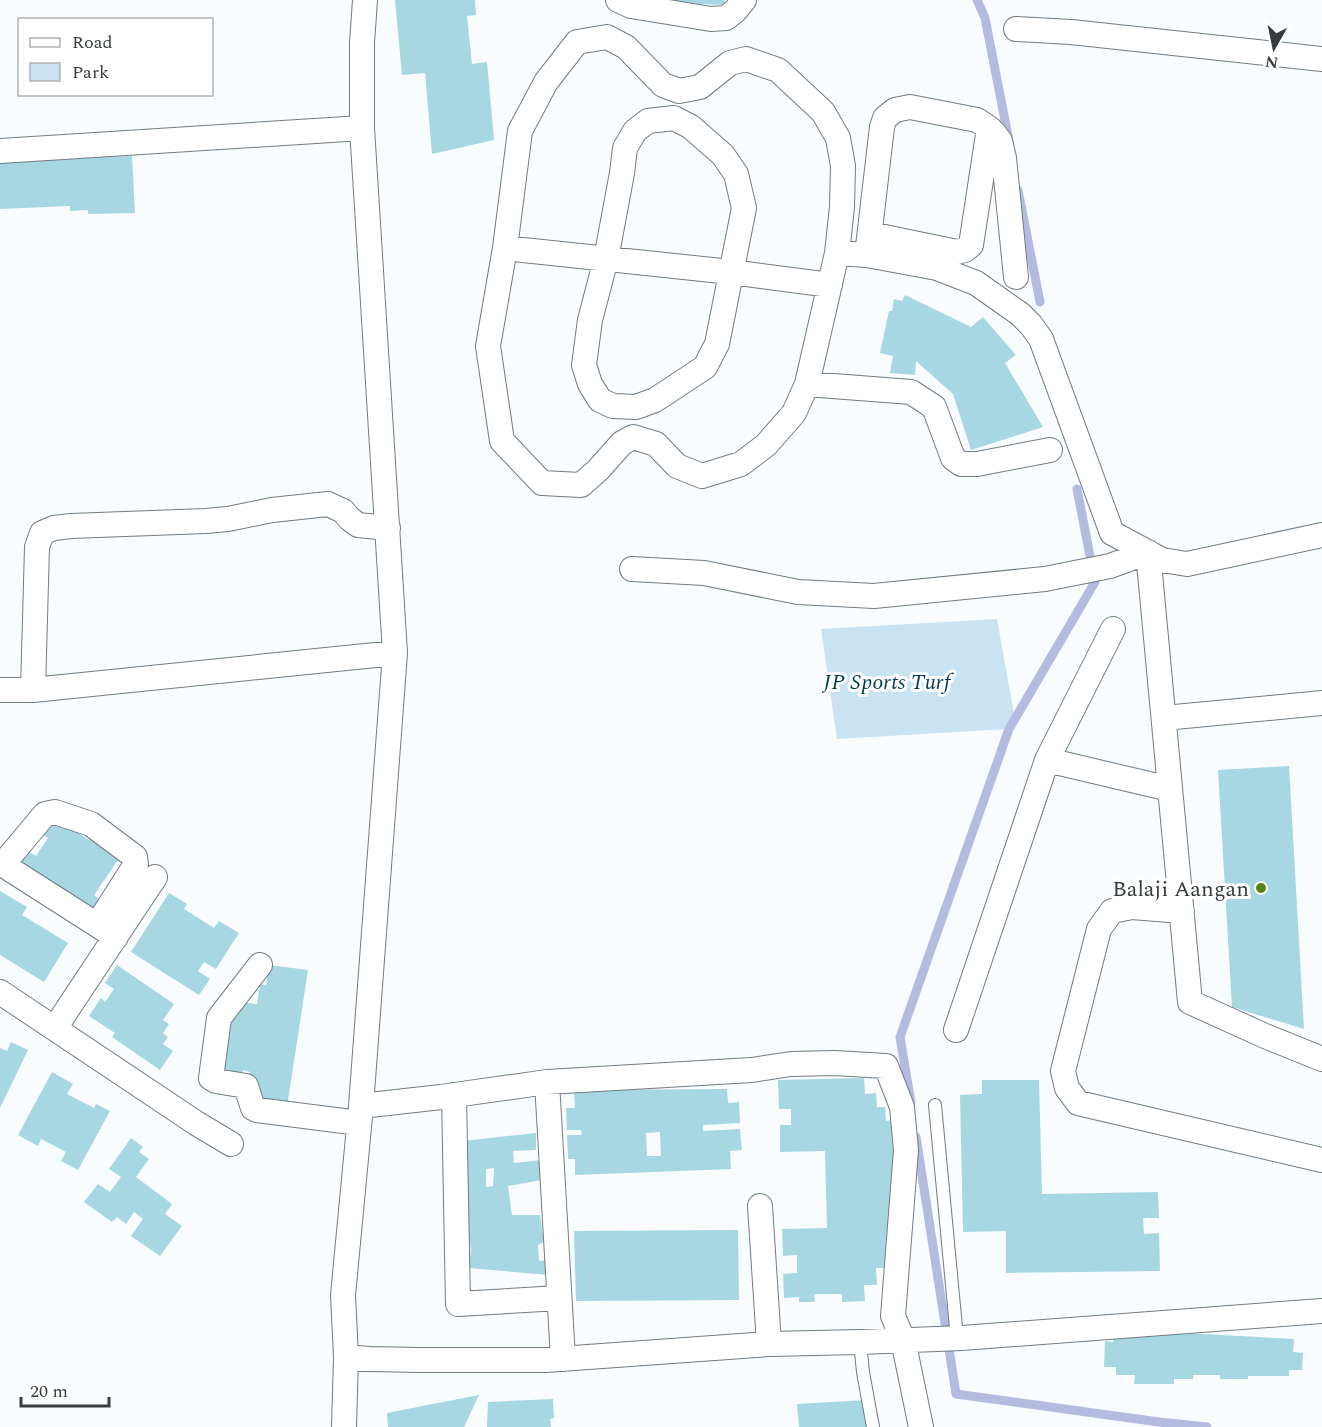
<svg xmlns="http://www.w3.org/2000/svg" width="1322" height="1427" viewBox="0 0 1322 1427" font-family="Spectral,serif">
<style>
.green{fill:#c9e3f2}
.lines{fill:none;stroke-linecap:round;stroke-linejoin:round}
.stream{stroke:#b3bbe0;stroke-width:9}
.building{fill:#a6d7e2;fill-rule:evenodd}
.service-casing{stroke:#717b81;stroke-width:14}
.minor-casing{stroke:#717b81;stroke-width:26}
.service{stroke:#fff;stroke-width:12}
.minor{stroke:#fff;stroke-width:24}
.poi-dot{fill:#558311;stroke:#fff;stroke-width:2}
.labels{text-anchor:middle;stroke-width:6;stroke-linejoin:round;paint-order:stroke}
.park-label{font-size:22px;font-style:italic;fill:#043b52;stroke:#fff}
.poi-label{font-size:22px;fill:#373c3f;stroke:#fff;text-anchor:end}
</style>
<rect width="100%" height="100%" fill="#f8fcff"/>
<path class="green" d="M997,619L1015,720L1009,721V729L837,739L821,629Z"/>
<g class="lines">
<path class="stream" d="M977,0L985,18L1009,141
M1018,190L1040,302
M911,1103L900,1037L1009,729L1095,582L1077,489
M916,1137L956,1394L1159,1422L1207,1427"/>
</g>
<path class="building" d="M395,0H475L476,15L467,16L472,64L487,62L494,140L432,154L425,73L402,75Z
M652,0H725L724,5L652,2Z
M132,156L135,213L88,214V210L70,211V206L0,209V161Z
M905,295L971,327L983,317L1016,355L1005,363L1043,427L971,450L953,394L916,361L915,375L890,373L893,356L880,353L889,311H892L894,299L902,301Z
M1289,766L1304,1029L1232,1007L1218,770Z
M54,817L89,840L93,834L125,855L120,862L118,860L94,895L105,903L95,919L12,863L22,848L36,856L48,838L42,834Z
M0,891L27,907L22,915L68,943L44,982L0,955Z
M169,893L187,904L184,909L214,928L219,921L239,933L216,969L204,962L198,971L210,979L199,995L131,952Z
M117,965L174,1004L163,1020L169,1024L163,1033L168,1037L163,1044L173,1051L160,1070L112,1037L115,1033L89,1016L101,998L105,1002L114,989L105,983Z
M269,965L308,970L287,1107L256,1106L248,1087L250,1072L243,1070L242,1078L215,1073L233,1001L257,1004L260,985H266Z
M11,1042L28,1050L0,1108V1048L7,1051Z
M52,1072L73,1084L67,1094L94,1108L96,1104L110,1111L78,1170L61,1161L66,1152L41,1139L38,1146L18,1135Z
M864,1078L865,1094L876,1093L877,1107H885L886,1121L892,1120L896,1252L890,1268H876L877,1285H864L865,1301L842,1302V1294H814L815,1302H799V1297L784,1298L783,1274L797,1273V1255L783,1256L782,1229L827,1228L825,1151L780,1152V1125H791V1109H779L778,1080Z
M982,1080H1039L1042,1194L1158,1192L1159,1218H1143L1144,1234L1159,1233L1160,1271L1006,1273V1231L963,1232L960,1095L982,1094Z
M727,1089L728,1103L739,1102L740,1123L703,1125V1131L740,1129L742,1150L730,1151L731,1169L575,1175V1159H568L567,1135H582L581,1130H567L566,1108H575L574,1090ZM660,1132L661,1156H647L646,1133Z
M536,1133V1150L513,1151L514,1163L541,1160L547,1179L508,1186L512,1215H540L544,1242L538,1245L539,1261L549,1260V1275L469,1268L471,1249L469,1238L463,1141ZM494,1168L493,1186L486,1187V1169Z
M131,1138L143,1147L139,1152L149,1159L136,1177L172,1204L165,1214L182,1226L160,1256L131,1236L143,1219L134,1212L126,1224L117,1217L112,1222L84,1202L98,1184L110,1192L121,1177L109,1169Z
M738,1230L739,1300L576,1301L574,1231Z
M1131,1330L1294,1339L1293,1352L1303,1353L1302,1370H1289V1376H1248V1379H1220V1375H1193V1379H1174V1384H1134L1135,1375H1116V1367H1104L1105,1341L1113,1342L1114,1333Z
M479,1395L464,1427H388L387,1413Z
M553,1399L554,1418L550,1419L551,1427H487L488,1402Z
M866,1400L867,1427H799L797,1404Z"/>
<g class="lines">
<g class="service-casing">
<path id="service" d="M935,1105L957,1338
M860,1342L863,1372L873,1427"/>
</g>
<g class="minor-casing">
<path id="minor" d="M365,0L362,43V128L395,653
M618,0L631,6L711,19L726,18L735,11L744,0
M1016,29L1071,32L1322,59
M674,118L691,127L723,155L736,174L744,208L717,344L705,367L655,400L636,407L613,406L600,400L590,384L584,365L590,320L606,259L622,173L625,148L635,131L648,121Z
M0,151L362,128
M870,234L957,252L965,250L971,245L989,128
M505,248L731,272L830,285
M837,253L842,207L843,166L838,138L823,112L778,70L746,59L730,63L700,87L679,91L663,85L626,47L607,37L577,42L546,82L520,131L505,248L488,346L502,441L542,483L581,485L598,470L622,443L633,437L656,444L677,466L702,476L741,464L766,445L794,413L807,384L837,253L867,255L937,268L976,283L1020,314L1031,325L1041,339L1112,533L1162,560L1187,564L1322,535
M867,255L882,127L885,118L895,110L910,107L977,120L989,128L994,133L1000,141L1004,158L1016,277
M807,384L911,392L934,407L953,458L961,464H977L1050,450
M632,569L704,573L798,592L874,596L1045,579L1110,566L1148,552L1190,1002L1265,1036L1322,1059
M0,690H33L395,653L361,1106L343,1295L346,1357L344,1427
M33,690L37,547L42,533L54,528L71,526L206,521L228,519L272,510L328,504L343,511L350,519L358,525L388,528
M1164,718L1322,703
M1047,760L1113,629
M1182,911L1132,907L1112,911L1099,929L1063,1071L1067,1088L1078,1103L1322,1160
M97,925L136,864L135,857L91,824L55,812L45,814L9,857L7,865L8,868L116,937
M260,965L219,1018L211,1078L216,1081L246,1086L253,1108L257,1110L359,1123
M0,992L196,1123L231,1144
M55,1028L155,877
M956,1030L1047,760L1170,789
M547,1082L563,1359
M454,1095L458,1304L559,1298
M361,1106L441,1097L547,1082L752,1070L791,1064L834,1063L886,1066L902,1107L906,1150L893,1316L903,1340L921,1427
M760,1206L769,1344
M346,1357L369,1359L418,1360H546L769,1344L860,1342L962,1338L1322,1311"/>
</g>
<use href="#service" class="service"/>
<use href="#minor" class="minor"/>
</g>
<circle class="poi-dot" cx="1261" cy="888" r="6"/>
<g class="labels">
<g class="park-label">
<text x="887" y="689">JP Sports Turf</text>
</g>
<g class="poi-label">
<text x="1249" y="896">Balaji Aangan</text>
</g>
</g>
<rect x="18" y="18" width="195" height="78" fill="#ffffff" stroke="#afb1b2" stroke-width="1.5"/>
<rect x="30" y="38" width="30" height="9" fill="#ffffff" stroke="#afb1b2" stroke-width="1.5"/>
<text x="72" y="48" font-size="18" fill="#373c3f">Road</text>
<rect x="30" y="63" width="30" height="18" fill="#c9e3f2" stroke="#afb1b2" stroke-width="1.5"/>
<text x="72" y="78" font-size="18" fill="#373c3f">Park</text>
<g transform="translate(1274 48) rotate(189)" stroke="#ffffff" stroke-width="4.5" paint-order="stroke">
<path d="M0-4.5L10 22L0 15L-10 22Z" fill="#373c3f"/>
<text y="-9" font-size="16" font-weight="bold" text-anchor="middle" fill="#373c3f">N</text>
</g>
<path d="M21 1397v9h88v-9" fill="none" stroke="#373c3f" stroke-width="3"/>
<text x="30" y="1397" font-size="18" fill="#373c3f" stroke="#ffffff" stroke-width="4.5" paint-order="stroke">20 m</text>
</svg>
